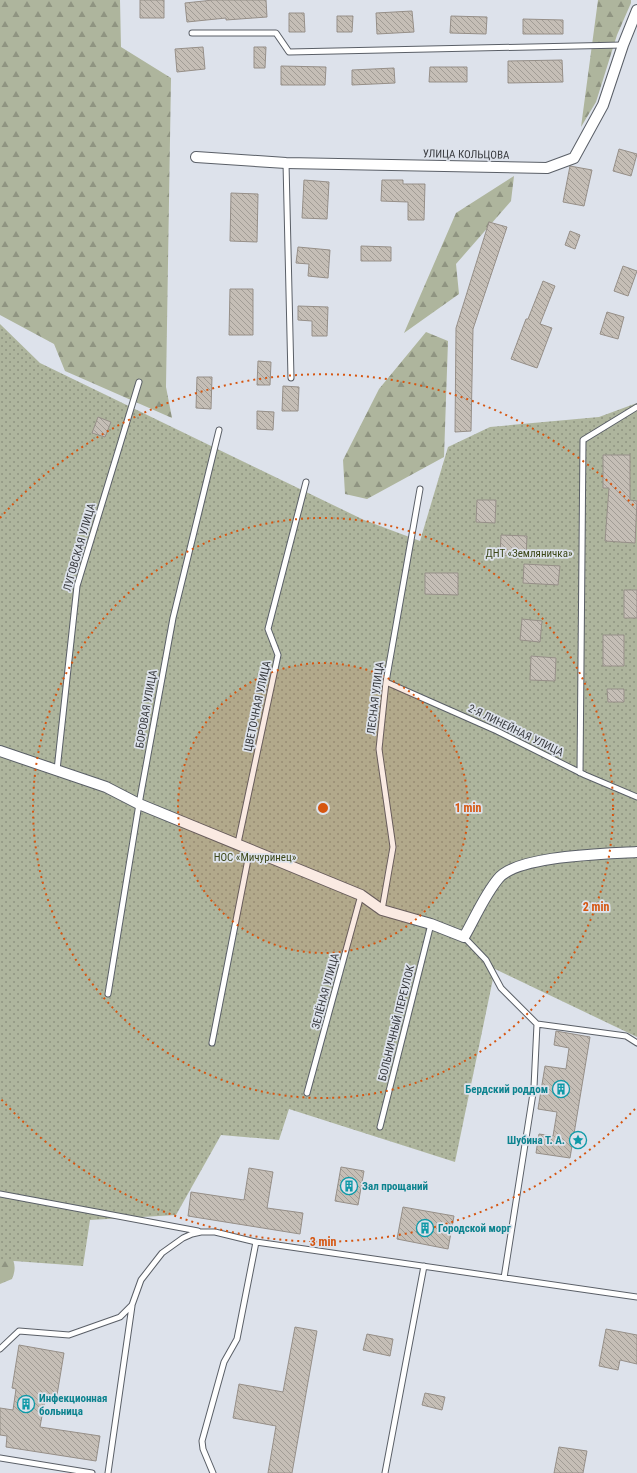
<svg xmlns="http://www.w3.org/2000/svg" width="637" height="1473" viewBox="0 0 637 1473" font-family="'Roboto Condensed',sans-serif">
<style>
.forest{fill:url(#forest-firs)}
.garden{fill:url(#garden-dots)}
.building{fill:url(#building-back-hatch);stroke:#968f88}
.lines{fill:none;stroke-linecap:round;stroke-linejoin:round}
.lane-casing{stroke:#5a5f67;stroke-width:7}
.street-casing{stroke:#5a5f67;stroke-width:12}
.lane{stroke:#fff;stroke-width:5}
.street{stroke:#fff;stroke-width:10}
.ring{fill:none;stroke:#d65611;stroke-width:2;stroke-dasharray:2 4}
.labels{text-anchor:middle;stroke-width:3.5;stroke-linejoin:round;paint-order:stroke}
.street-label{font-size:11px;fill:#393b3f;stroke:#dde2eb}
.park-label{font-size:11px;fill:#3c4718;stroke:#dde2eb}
.culture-label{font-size:11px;font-weight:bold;fill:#0d838f;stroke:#dde2eb;text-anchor:start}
.centre{fill:#d65611;stroke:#dde2eb;stroke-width:2}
.ring-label{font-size:12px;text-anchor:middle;font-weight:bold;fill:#d65611;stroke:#dde2eb;stroke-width:3.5;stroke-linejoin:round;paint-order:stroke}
</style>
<defs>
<pattern id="forest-firs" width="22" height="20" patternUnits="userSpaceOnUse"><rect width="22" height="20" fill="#aeb59d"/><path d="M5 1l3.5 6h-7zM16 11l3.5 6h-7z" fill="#8f9481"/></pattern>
<pattern id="garden-dots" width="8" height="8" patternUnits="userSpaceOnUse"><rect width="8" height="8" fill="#aeb59d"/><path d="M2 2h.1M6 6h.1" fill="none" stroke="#8f9481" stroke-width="1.8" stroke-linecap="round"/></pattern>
<pattern id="building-back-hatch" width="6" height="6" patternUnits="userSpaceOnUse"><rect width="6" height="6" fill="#c5beb6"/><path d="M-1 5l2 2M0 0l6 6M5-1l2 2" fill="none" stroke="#a19c95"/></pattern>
</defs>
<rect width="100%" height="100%" fill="#dde2eb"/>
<path class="forest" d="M0,0H120L121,47L171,78L166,387L172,418L65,371L54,344L0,315Z
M598,0H631V3L617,35L596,102L581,127Z
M514,176L511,201L456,264L459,294L404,333L456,213Z
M426,332L448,341L444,457L367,499L345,494L343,460L379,389Z
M0,1242C11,1254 19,1263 12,1279L0,1284Z"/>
<path class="garden" d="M0,324L40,363L364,520L420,541L448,447L490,427L599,417L637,403V1037L495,969L455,1162L289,1109L279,1140L221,1135L176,1215L90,1220L83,1266L0,1260Z"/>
<path class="building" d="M140,0H164V18H140Z
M213,0H266L267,17L226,20V18L187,22L185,3Z
M412,11L414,32L377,34L376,13Z
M289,13H304L305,32H289Z
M337,16H353L352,32H337Z
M451,16L487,17L486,34L450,33Z
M523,19L563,20V34H523Z
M203,47L205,69L177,72L175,49Z
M254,47H266L265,68H254Z
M562,60L563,82L508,83V61Z
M281,66L326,67L325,85H281Z
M430,67H467V82H429Z
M394,68L395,83L352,85V70Z
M619,149L637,154L631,176L613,171Z
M570,166L592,170L584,206L563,202Z
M304,180L329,182L327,219L302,218Z
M382,180H403V184H425L424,220H408V202L381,201Z
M231,193L258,194L257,242L230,241Z
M489,222L507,227L473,329L471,431L455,432L456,328Z
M570,231L580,235L575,249L565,245Z
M361,246L391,247V261H361Z
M298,247L330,250L328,278L308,276L309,264L296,263Z
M623,266L637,271L628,296L614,291Z
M543,281L555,286L540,324L552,328L537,368L511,359L526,319H528Z
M230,289H253V335H229Z
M298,306L328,307L327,336H312V321L298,320Z
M607,312L624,317L618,339L600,334Z
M258,361L271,362L270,385H257Z
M197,377H212L211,409L196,408Z
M283,386L299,387L298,411H282Z
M257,411L274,412L273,430L257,429Z
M98,417L111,422L105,437L92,433Z
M603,455H630V500L637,501L635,543L605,541L609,488H603Z
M477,500H496L495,523L476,522Z
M501,535L527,536L526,556L500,555Z
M524,564L560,566L558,585L523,583Z
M425,573H458V595L425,594Z
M624,590H637V618H624Z
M522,619L542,621L540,642L520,640Z
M603,635H624V666H603Z
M531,656L556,658L555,681L530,680Z
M607,689H624V702H608Z
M556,1031L590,1037L570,1158L536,1153L539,1134L553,1136L557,1112L538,1109L545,1066L566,1069L569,1048L554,1045Z
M341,1167L364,1171L358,1205L335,1201Z
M249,1168L273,1172L267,1208L303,1213L300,1234L188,1216L191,1192L244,1200Z
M403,1207L454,1216L448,1249L397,1239Z
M295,1327L317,1331L292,1473H268L276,1426L233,1418L239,1384L283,1392Z
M606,1329L637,1335V1364L620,1360L618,1370L599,1366Z
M367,1334L393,1339L390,1356L363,1350Z
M19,1345L64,1353L56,1401L45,1399L40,1427L100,1436L96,1461L6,1447L7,1436L0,1435V1408L13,1410L16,1389L12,1388Z
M425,1393L445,1397L442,1410L422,1405Z
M559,1447L587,1451L583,1473H554Z"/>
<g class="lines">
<g class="lane-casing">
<path id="lane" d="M192,33H276L289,52L623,45
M286,163L291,378
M386,682L497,731L585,775L637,797
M57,770L77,586L139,382
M580,773L583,440L637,407
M238,843L278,655L268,629L306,482
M382,910L393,847L379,749L386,682L420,489
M464,937L486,960L501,988L537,1024
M108,994L139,804L173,618L219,430
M212,1043L250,849
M307,1093L361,895
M380,1127L431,924
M0,1194L198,1231
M504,1278L534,1087L537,1024L626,1036L637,1043
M0,1349L19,1331L69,1335L120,1317L132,1305L141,1280L162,1253L183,1238L192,1234L201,1232H215L256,1242
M0,1458L92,1473
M108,1473L132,1306
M213,1473L203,1449L202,1441L224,1362L237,1339L256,1242L637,1297
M385,1473L424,1266"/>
</g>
<g class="street-casing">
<path id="street" d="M196,157L286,163L547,168L574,158L603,105L623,45L637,10
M0,751L106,787L139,804L361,895L382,910L431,924L464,937C475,918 484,896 498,879C516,855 608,854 637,852"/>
</g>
<use href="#lane" class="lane"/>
<use href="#street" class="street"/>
</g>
<circle cx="323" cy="808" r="145" fill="#d65611" fill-opacity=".12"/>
<g class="ring">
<circle cx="323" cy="808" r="145"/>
<circle cx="323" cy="808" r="290"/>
<path d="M635 1109A434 434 0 0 1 0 1098M0 518A434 434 0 0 1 635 507"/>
</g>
<defs>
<g id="building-ring" transform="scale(0.9)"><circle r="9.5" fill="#dde2eb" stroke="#0f9aa8" stroke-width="1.5"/><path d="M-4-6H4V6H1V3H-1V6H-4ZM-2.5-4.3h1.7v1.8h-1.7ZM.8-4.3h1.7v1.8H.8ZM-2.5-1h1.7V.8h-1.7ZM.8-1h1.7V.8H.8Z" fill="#0f9aa8"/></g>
<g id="sight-ring" transform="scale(0.9)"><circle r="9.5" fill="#dde2eb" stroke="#0f9aa8" stroke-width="1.5"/><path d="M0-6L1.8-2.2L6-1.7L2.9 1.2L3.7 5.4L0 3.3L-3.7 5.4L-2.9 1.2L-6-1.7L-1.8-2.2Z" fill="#0f9aa8"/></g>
</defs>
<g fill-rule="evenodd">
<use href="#building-ring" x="561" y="1089"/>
<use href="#sight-ring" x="578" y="1140"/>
<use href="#building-ring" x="349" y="1186"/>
<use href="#building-ring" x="425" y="1228"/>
<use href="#building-ring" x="26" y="1404"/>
</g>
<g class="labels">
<g class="street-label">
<text transform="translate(466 154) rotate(1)" y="4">УЛИЦА КОЛЬЦОВА</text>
<text transform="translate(79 547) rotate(-74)" y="4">ЛУГОВСКАЯ УЛИЦА</text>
<text transform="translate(375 698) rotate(-83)" y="4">ЛЕСНАЯ УЛИЦА</text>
<text transform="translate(257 706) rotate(-78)" y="4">ЦВЕТОЧНАЯ УЛИЦА</text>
<text transform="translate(146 709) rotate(-80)" y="4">БОРОВАЯ УЛИЦА</text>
<text transform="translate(516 730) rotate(26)" y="4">2-Я ЛИНЕЙНАЯ УЛИЦА</text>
<text transform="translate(325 991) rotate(-75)" y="4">ЗЕЛЁНАЯ УЛИЦА</text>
<text transform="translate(396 1023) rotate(-76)" y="4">БОЛЬНИЧНЫЙ ПЕРЕУЛОК</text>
</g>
<g class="park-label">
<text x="529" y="557">ДНТ «Земляничка»</text>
<text x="255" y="861">НОС «Мичуринец»</text>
</g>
<g class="culture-label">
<text x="548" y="1093" text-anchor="end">Бердский роддом</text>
<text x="565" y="1144" text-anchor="end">Шубина Т. А.</text>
<text x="362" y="1190">Зал прощаний</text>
<text x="438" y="1232">Городской морг</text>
<text x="39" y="1402">Инфекционная<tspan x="39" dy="13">больница</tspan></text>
</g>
</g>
<circle cx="323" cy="808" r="6" class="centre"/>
<g class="ring-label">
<text x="468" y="812">1 min</text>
<text x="596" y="911">2 min</text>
<text x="323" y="1246">3 min</text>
</g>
</svg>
